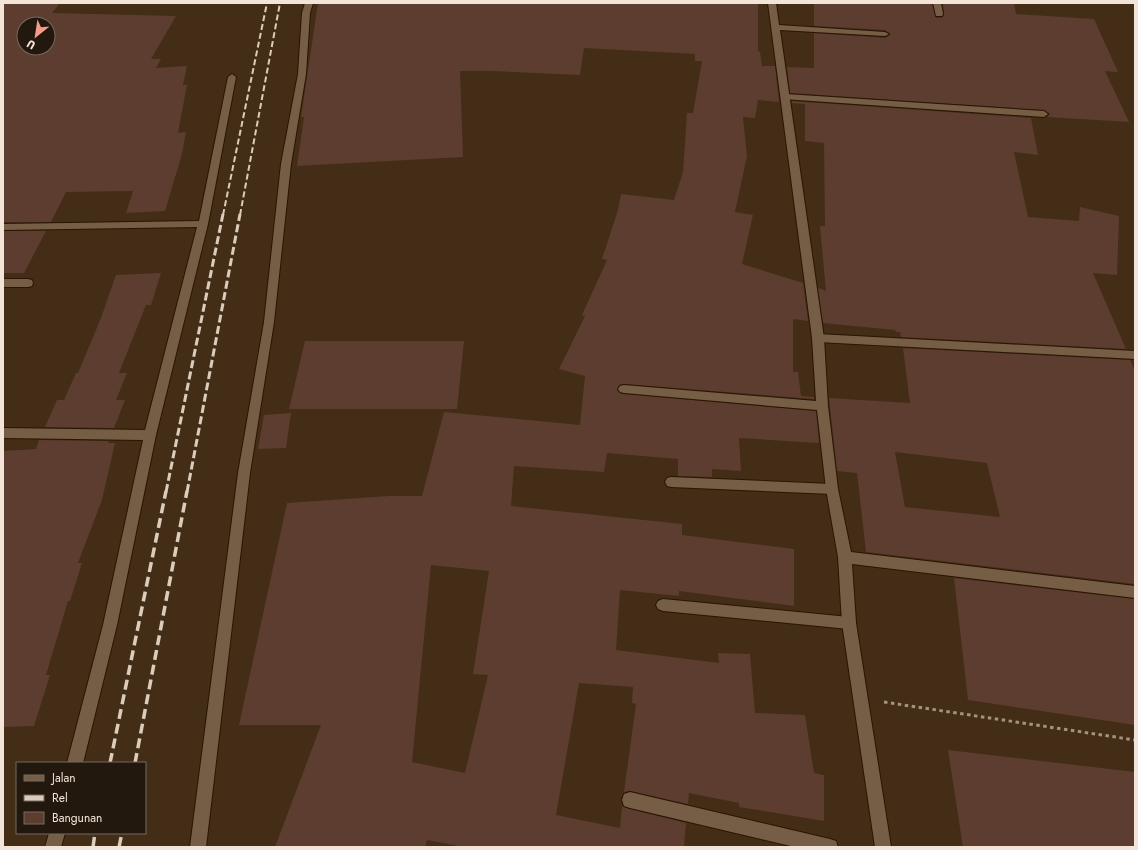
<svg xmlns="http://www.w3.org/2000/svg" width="1138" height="850" viewBox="0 0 1138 850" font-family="Jost,sans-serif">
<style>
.building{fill:#5c3d30;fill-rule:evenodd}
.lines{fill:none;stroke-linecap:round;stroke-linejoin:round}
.service-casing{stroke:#291500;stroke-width:2}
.minor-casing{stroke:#291500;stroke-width:2}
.path{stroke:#a39280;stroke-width:3;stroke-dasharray:3.5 3.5;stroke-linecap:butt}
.service{fill:#765e46;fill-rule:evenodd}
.minor{fill:#765e46;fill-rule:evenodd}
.rail-far2{stroke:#dbccbd;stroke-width:2;stroke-dasharray:6 3;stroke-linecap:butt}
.rail-far1{stroke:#dbccbd;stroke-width:3;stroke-dasharray:8 3.5;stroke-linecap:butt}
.rail{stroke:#dbccbd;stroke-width:3.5;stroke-dasharray:10 5;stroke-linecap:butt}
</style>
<rect width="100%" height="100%" fill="#432d16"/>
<path class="building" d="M3,3H60L52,13L176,16L151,59H161L156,68L187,66L183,85H187L178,133L186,132L182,154L165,211L126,213L133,191L66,192L51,222H3ZM24,24H48V48H24Z
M318,3H758V51L760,52L762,66H775L779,102L758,100L755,118L743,117L747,156L735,212L753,215L742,264L803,283L808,321L793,319V372H798L801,396L814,397V399L624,384L619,385L617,390L620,393L624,394L816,411L819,443L739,438L741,471L712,469V477L678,476V459L607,453L604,472L514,466L511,506L682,524V535L794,549V606L679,591V596L620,590L616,650L719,663L718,653L750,654L755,713L805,715L814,773L824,775V821L739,807V803L689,793L688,804L630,791L624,792L636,704L632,703L633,687L579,683L556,815L620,828L622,806L630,809L686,823L684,847H464L427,840L425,847H275L321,725H239L287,503L389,496H422L444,412L580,425L585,376L559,369L585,316L582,315L607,260L602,259L618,210L621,194L674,200L683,172L687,113H693L702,61H695V54L584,48L580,75L493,71H460L463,157L297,166L304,117H301ZM431,565L489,571L473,674L488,675L465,773L412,762Z
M814,3H932L936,18H942L944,15L943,3H1014L1016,14L1094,19L1118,72L1105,71L1129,122L1047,117L1050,114L1044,110L790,93L787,67L814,68V33L885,38L890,35L885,30L814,26Z
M792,101L1031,118L1038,155L1014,152L1028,217L1079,221L1080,207L1119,216L1117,275L1093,273L1126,349L901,337L900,332H896L895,330L823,323L818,288L826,291L820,226H825L824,143L805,141V104L792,103Z
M3,231H46L24,273H3Z
M161,273L151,305H146L119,373H127L116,400H125L114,428L45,427L57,400H64L76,373H78L101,318L116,275Z
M305,341H464L457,409H289Z
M903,348L1130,360L1135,371V584L866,552L857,473L837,471L829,398L910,403ZM895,452L987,463L1000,517L905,507Z
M291,413L286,448L258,449L264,415Z
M39,440L109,441L108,443H115L102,500L78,563H82L70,601H68L46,675H50L34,726L3,727V451L36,449Z
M954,578L1135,599V725L968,700Z
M948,750L1135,772V847H963Z"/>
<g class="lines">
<g class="service-casing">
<path id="service" d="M305,3H313L310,13L306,74L291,164L274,322L250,473L206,847H190L238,473L264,322L281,164L298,74L302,13Z
M786,94L1044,111L1048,114L1044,117L783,99L782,97Z
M818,334L1135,351V359L818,342L814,341L812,338L814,335Z
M671,477L832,484L836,485L838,489L836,493L832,494L671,487L667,486L665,482L667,478Z
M663,599L849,617L854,618L856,623L854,628L849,629L663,611L658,609L656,605L658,601Z
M630,792L830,839L836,841L838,847H795L630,808L624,806L622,800L624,794Z"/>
</g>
<g class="minor-casing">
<path id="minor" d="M768,3H776L779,25L885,32L889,34L885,36L780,30L824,338L828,406L838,489L851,552L1135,586V598L852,564L856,623L891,847H875L842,623L838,557L826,489L817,410L624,393L620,392L618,389L620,386L624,385L816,401L812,338Z
M933,3H941L943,14L942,16H936Z
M232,74L236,77L208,224L156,435L117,625L83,763H67L103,625L143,440L3,438V428L145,430L197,227L3,230V224L199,221L228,77Z
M3,279H28L32,280L33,283L32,286L28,287H3Z
M49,833H65L61,847H45Z"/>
</g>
<path class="path" d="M884,702L1135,740"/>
<use href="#service" class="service"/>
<use href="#minor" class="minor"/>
<path class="rail-far2" d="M223,215L267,3
M240,215L280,3"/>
<path class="rail-far1" d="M166,492L223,214
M187,492L240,214"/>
<path class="rail" d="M110,763L166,491
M135,763L187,491
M93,847L95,833
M119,847L122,833"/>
</g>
<rect width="1138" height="850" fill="none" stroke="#f2e4d6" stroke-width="8"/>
<rect x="16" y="762" width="130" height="72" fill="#22180e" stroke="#756a5e"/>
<rect x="24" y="775" width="20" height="6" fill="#765e46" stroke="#756a5e"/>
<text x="52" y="782" font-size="12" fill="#f2e4d6">Jalan</text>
<rect x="24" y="795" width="20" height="6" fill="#dbccbd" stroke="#756a5e"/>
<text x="52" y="802" font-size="12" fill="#f2e4d6">Rel</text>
<rect x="24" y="812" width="20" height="12" fill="#5c3d30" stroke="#756a5e"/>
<text x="52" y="822" font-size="12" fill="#f2e4d6">Bangunan</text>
<g transform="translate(36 36) rotate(210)"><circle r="19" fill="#22180e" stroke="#756a5e"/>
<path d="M0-3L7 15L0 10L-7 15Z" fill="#f49d8b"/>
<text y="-6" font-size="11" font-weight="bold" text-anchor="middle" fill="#f2e4d6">U</text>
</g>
</svg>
